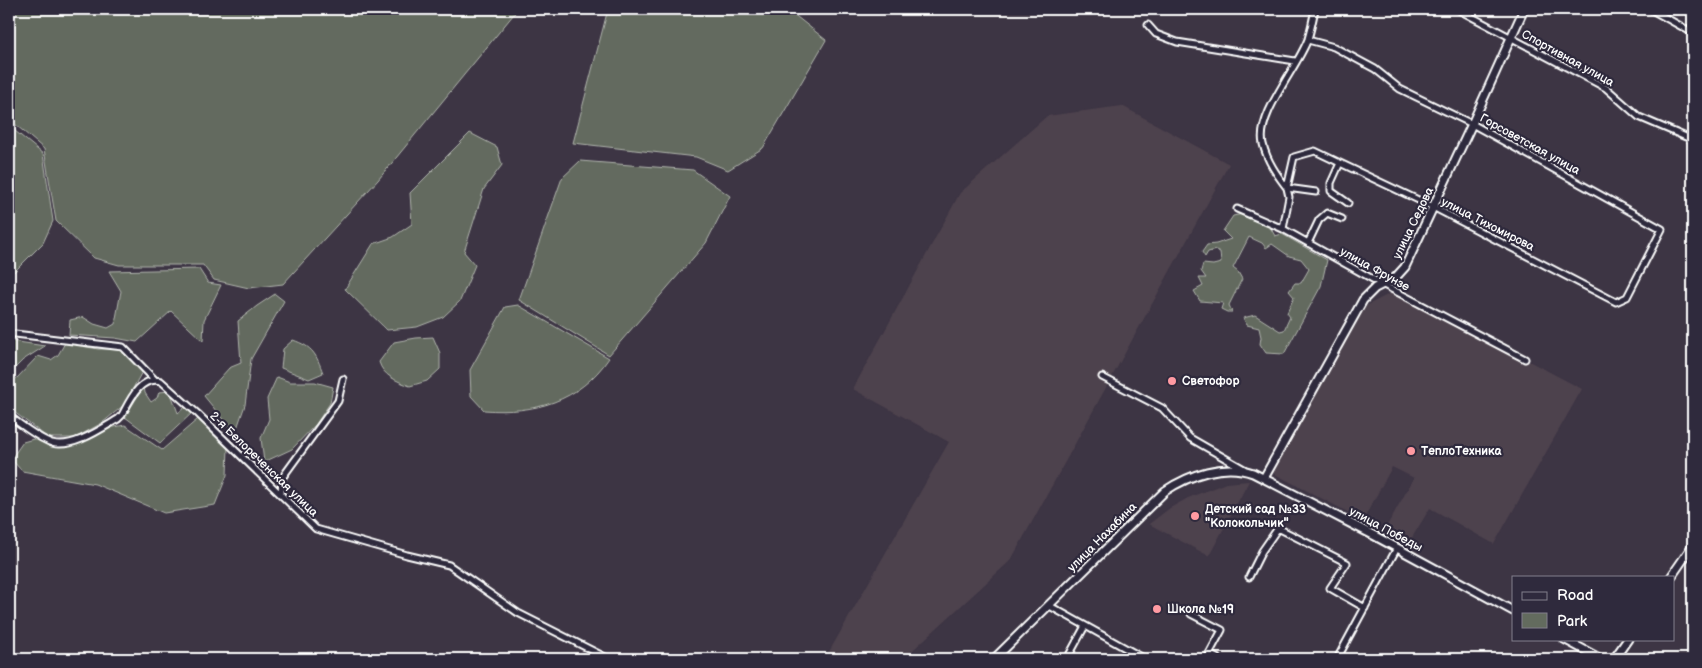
<svg xmlns="http://www.w3.org/2000/svg" width="1702" height="668" viewBox="0 0 1702 668" font-family="'Balsamiq Sans',sans-serif">
<style>
.built{fill:#4e424d}
.green{fill:#636b5e;stroke:#b1b5ae}
.lines{fill:none;stroke-linecap:round;stroke-linejoin:round}
.street-casing{stroke:#fff;stroke-width:9}
.secondary-casing{stroke:#fff;stroke-width:11}
.street{stroke:#2f2a3d;stroke-width:5}
.secondary{stroke:#2f2a3d;stroke-width:7}
.poi-dot{fill:#ff9aa2;stroke:#2f2a3d;stroke-width:2}
.labels{text-anchor:middle;stroke-width:4.5;stroke-linejoin:round;paint-order:stroke}
.street-label{font-size:12px;fill:#fff;stroke:#2f2a3d}
.poi-label{font-size:12px;font-weight:bold;fill:#fff;stroke:#2f2a3d;text-anchor:start}
</style>
<rect width="100%" height="100%" fill="#3d3544"/>
<filter id="ink" filterUnits="userSpaceOnUse"><feTurbulence type="fractalNoise" baseFrequency=".02" numOctaves="2"/><feDisplacementMap in="SourceGraphic" scale="10" xChannelSelector="R" yChannelSelector="G"/><feConvolveMatrix kernelMatrix="1 2 1 2 8 2 1 2 1" color-interpolation-filters="sRGB"/></filter>
<g filter="url(#ink)">
<path class="built" d="M1122,106L1229,164L1011,560L903,659H825L949,442L853,389L960,193L1047,116Z
M1395,291L1582,389L1494,544L1430,508L1408,544L1384,531L1414,478L1392,467L1363,520L1273,473L1366,306Z
M1249,481L1209,556L1149,524L1170,508L1188,498L1226,483Z"/>
<path class="green" d="M9,9H518L378,180L283,284L249,288L214,280L203,265H119L94,258L56,221L44,149L9,119Z
M608,9H787L826,40L763,148L728,170L696,157L573,143Z
M9,126L43,154L53,221L43,243L14,272H9Z
M470,133L497,147L502,165L484,189L464,252L475,265L460,301L443,317L417,327L387,330L345,289L373,244L393,237L412,224L410,193Z
M580,161L693,170L730,196L706,243L609,355L519,300L562,178Z
M1243,214L1270,227L1275,236L1282,234L1327,260L1321,286L1284,354L1266,353L1260,344L1261,337L1259,328L1247,325L1243,318L1255,315L1280,331L1284,330L1290,317L1287,313L1294,297L1289,291L1295,283H1301L1309,269L1301,259L1289,256L1272,244L1266,248L1262,243L1249,237L1233,268L1238,272L1242,279L1229,305L1232,312H1227L1221,309L1223,303L1200,301L1194,291L1203,286L1199,278H1206L1201,271L1203,264L1213,265L1221,263L1220,252L1216,250L1208,252L1205,257L1202,252L1207,245L1216,244L1231,239L1223,231L1233,216Z
M199,269L208,283L221,285L204,320L203,341L171,311L137,342L115,338L69,335L70,320L83,317L94,324L108,328L115,324L121,291L109,271Z
M275,294L284,301L251,359L245,405L235,434L204,396L229,368L241,363L238,321L257,306Z
M518,305L609,358C579,402 534,414 484,410L471,396L470,370L505,307Z
M433,337L440,353V369L427,381L410,386C397,381 383,376 379,362L394,342L416,338Z
M293,340C313,347 316,354 323,373L309,379L281,368L283,349Z
M11,341L45,346L23,360L13,370L9,369V343Z
M65,343L98,349H123L144,368L124,405L102,423L75,438H48L9,408V381L17,378L38,356L51,360L58,355Z
M277,377L290,382H315L333,387L330,403L316,424L292,449L264,462L261,438L269,419L267,399Z
M144,386L145,393L151,402L157,398L159,392L170,391L178,413L185,407L193,412L160,443L125,417Z
M198,419L228,447L227,475L215,505L164,513L95,484L22,471L11,459L23,442L37,438L58,443L86,440L109,428L125,425L162,450Z"/>
<g class="lines">
<g class="street-casing">
<path id="street" d="M1457,9L1606,88L1639,117L1693,140
M1650,9L1693,33
M1148,25L1156,34L1177,42L1295,61
M1340,163L1331,183V191L1348,203
M1287,188C1277,175 1267,161 1263,144C1256,115 1298,67 1308,39C1311,29 1313,19 1315,9
M1287,188L1316,192
M1237,209L1283,229L1378,282L1525,359
M1283,229L1289,197L1287,188L1294,157L1315,151L1340,163L1429,205L1616,302L1627,297L1662,229L1472,124L1400,89L1375,69L1334,47L1308,40
M1308,243L1319,220L1327,213L1342,219
M15,334L123,347L155,380
M1102,377L1162,408L1190,438L1244,469
M9,416C22,425 37,438 52,443C72,449 101,429 118,419L122,415C130,400 140,376 161,381L198,414L316,529L407,555L449,565L518,613L609,659
M281,494L282,478L338,401L343,379
M1249,577L1262,551L1278,528L1347,563L1330,588L1365,608
M1048,605L1145,659
M1191,614L1222,630L1209,654L1219,659
M1067,659L1085,626
M1337,659L1397,548"/>
</g>
<g class="secondary-casing">
<path id="secondary" d="M1264,478L1363,300L1375,288L1395,278L1405,267L1472,124L1524,9
M1671,577L1693,545
M1564,639L1601,659
M994,659L1165,491C1189,475 1224,462 1253,473L1375,536L1513,611
M1614,659L1628,639"/>
</g>
<use href="#street" class="street"/>
<use href="#secondary" class="secondary"/>
</g>
</g>
<g class="poi-dot">
<circle cx="1172" cy="381" r="5"/>
<circle cx="1411" cy="451" r="5"/>
<circle cx="1195" cy="516" r="5"/>
<circle cx="1157" cy="609" r="5"/>
</g>
<g class="labels">
<g class="street-label">
<text transform="translate(1568 58) rotate(29)" y="4">Спортивная улица</text>
<text transform="translate(1530 144) rotate(29)" y="4">Горсоветская улица</text>
<text transform="translate(1413 223) rotate(-64)" y="4">улица Седова</text>
<text transform="translate(1488 224) rotate(27)" y="4">улица Тихомирова</text>
<text transform="translate(1375 269) rotate(29)" y="4">улица Фрунзе</text>
<text transform="translate(264 464) rotate(44)" y="4">2-я Белореченская улица</text>
<text transform="translate(1386 529) rotate(28)" y="4">улица Победы</text>
<text transform="translate(1102 537) rotate(-45)" y="4">улица Нахабина</text>
</g>
<g class="poi-label">
<text x="1182" y="385">Светофор</text>
<text x="1421" y="455">ТеплоТехника</text>
<text x="1205" y="513">Детский сад №33<tspan x="1205" dy="14">"Колокольчик"</tspan></text>
<text x="1167" y="613">Школа №19</text>
</g>
</g>
<rect width="1702" height="668" fill="none" stroke="#2f2a3d" stroke-width="30"/>
<rect x="15" y="15" width="1672" height="638" fill="none" stroke="#fff" stroke-width="2" filter="url(#ink)"/>
<rect x="1512" y="576" width="162" height="65" fill="#2f2a3d" stroke="#827f8b"/>
<rect x="1522" y="592" width="25" height="8" fill="#2f2a3d" stroke="#827f8b"/>
<text x="1557" y="600" font-size="15" fill="#ffffff">Road</text>
<rect x="1522" y="613" width="25" height="15" fill="#636b5e" stroke="#827f8b"/>
<text x="1557" y="626" font-size="15" fill="#ffffff">Park</text>
</svg>
